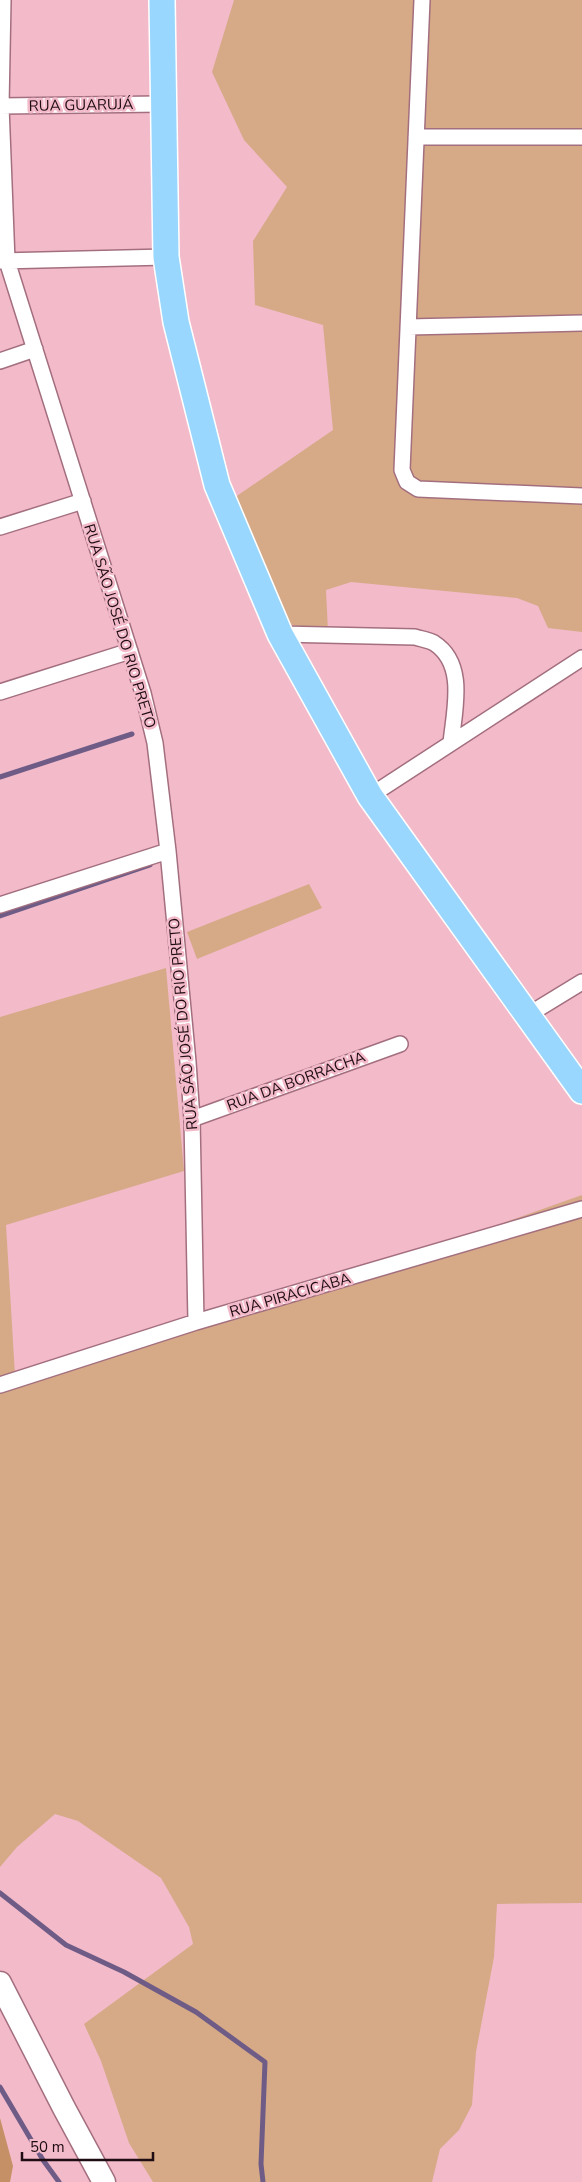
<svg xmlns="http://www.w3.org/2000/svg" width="582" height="2182" viewBox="0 0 582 2182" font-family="'Nunito Sans',sans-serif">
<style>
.green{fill:#d6aa87}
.forest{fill:#c59065}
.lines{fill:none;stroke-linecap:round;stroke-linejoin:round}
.stream{stroke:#6f5c86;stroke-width:5}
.minor-casing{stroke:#a36f7f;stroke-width:18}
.secondary-casing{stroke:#a36f7f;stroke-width:25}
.primary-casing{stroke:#fff;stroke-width:28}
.minor{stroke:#fff;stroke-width:15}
.secondary{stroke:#fff;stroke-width:22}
.primary{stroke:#9ad7fe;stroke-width:25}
.labels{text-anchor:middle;stroke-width:5;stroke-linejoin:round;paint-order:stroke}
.street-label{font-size:15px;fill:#1f0c13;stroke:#f3baca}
</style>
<rect width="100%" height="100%" fill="#f3baca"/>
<path class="green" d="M234,0H582V632L548,628L538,606L517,598L351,582L326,590L328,631L281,623L231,500L333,430L323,325L255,305L253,241L287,187L244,140L212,72Z
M309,884L322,908L197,959L187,932Z
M166,968L184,1171L6,1225L15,1375L418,1253L582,1195V1903L497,1904L494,1957L476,2052L472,2105L459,2130L440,2149L432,2182H153L129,2143L101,2061L84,2024L193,1944L189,1927L161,1878L78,1821L55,1814L17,1847L0,1867V1017Z"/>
<path class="forest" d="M0,2118L13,2166L10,2182H0Z"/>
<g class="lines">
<path class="stream" d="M0,777L132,734
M0,916L150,865
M0,1893L66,1945L124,1972L196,2012L265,2062L261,2164L263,2182
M0,2087L43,2160L59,2182"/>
<g class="minor-casing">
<path id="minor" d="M3,0L1,106L7,261L143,693L155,743L168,851L188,1062L192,1119L196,1322
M422,0L402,470L407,482L418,489L582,496
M0,106L162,104
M416,137H582
M0,261L166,257
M408,327L582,323
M0,361L35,349
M0,527L83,501
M280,634L415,637C421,639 429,640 434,643C467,664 454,711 451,743
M0,692L130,651
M370,796L582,658
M0,905L168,851
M528,1015L582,982
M192,1119L400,1044
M0,1385L196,1322L582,1209"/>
</g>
<g class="secondary-casing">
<path id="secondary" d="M0,1983L64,2108L104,2182"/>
</g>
<g class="primary-casing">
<path id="primary" d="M162,0L166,257L176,322L217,485L280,634L370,796L582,1091"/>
</g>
<use href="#minor" class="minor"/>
<use href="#secondary" class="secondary"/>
<use href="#primary" class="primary"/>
</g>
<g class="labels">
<g class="street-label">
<text transform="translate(81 105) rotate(-1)" y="5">RUA GUARUJÁ</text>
<text transform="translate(120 626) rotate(73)" y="5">RUA SÃO JOSÉ DO RIO PRETO</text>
<text transform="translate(183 1024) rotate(-95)" y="5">RUA SÃO JOSÉ DO RIO PRETO</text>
<text transform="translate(296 1081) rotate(-20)" y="5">RUA DA BORRACHA</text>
<text transform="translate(290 1295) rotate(-16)" y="5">RUA PIRACICABA</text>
</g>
</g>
<path d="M22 2152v8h131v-8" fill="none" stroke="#1f0c13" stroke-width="2.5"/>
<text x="30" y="2152" font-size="15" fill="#1f0c13" stroke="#f3baca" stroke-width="4" paint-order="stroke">50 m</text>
</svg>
